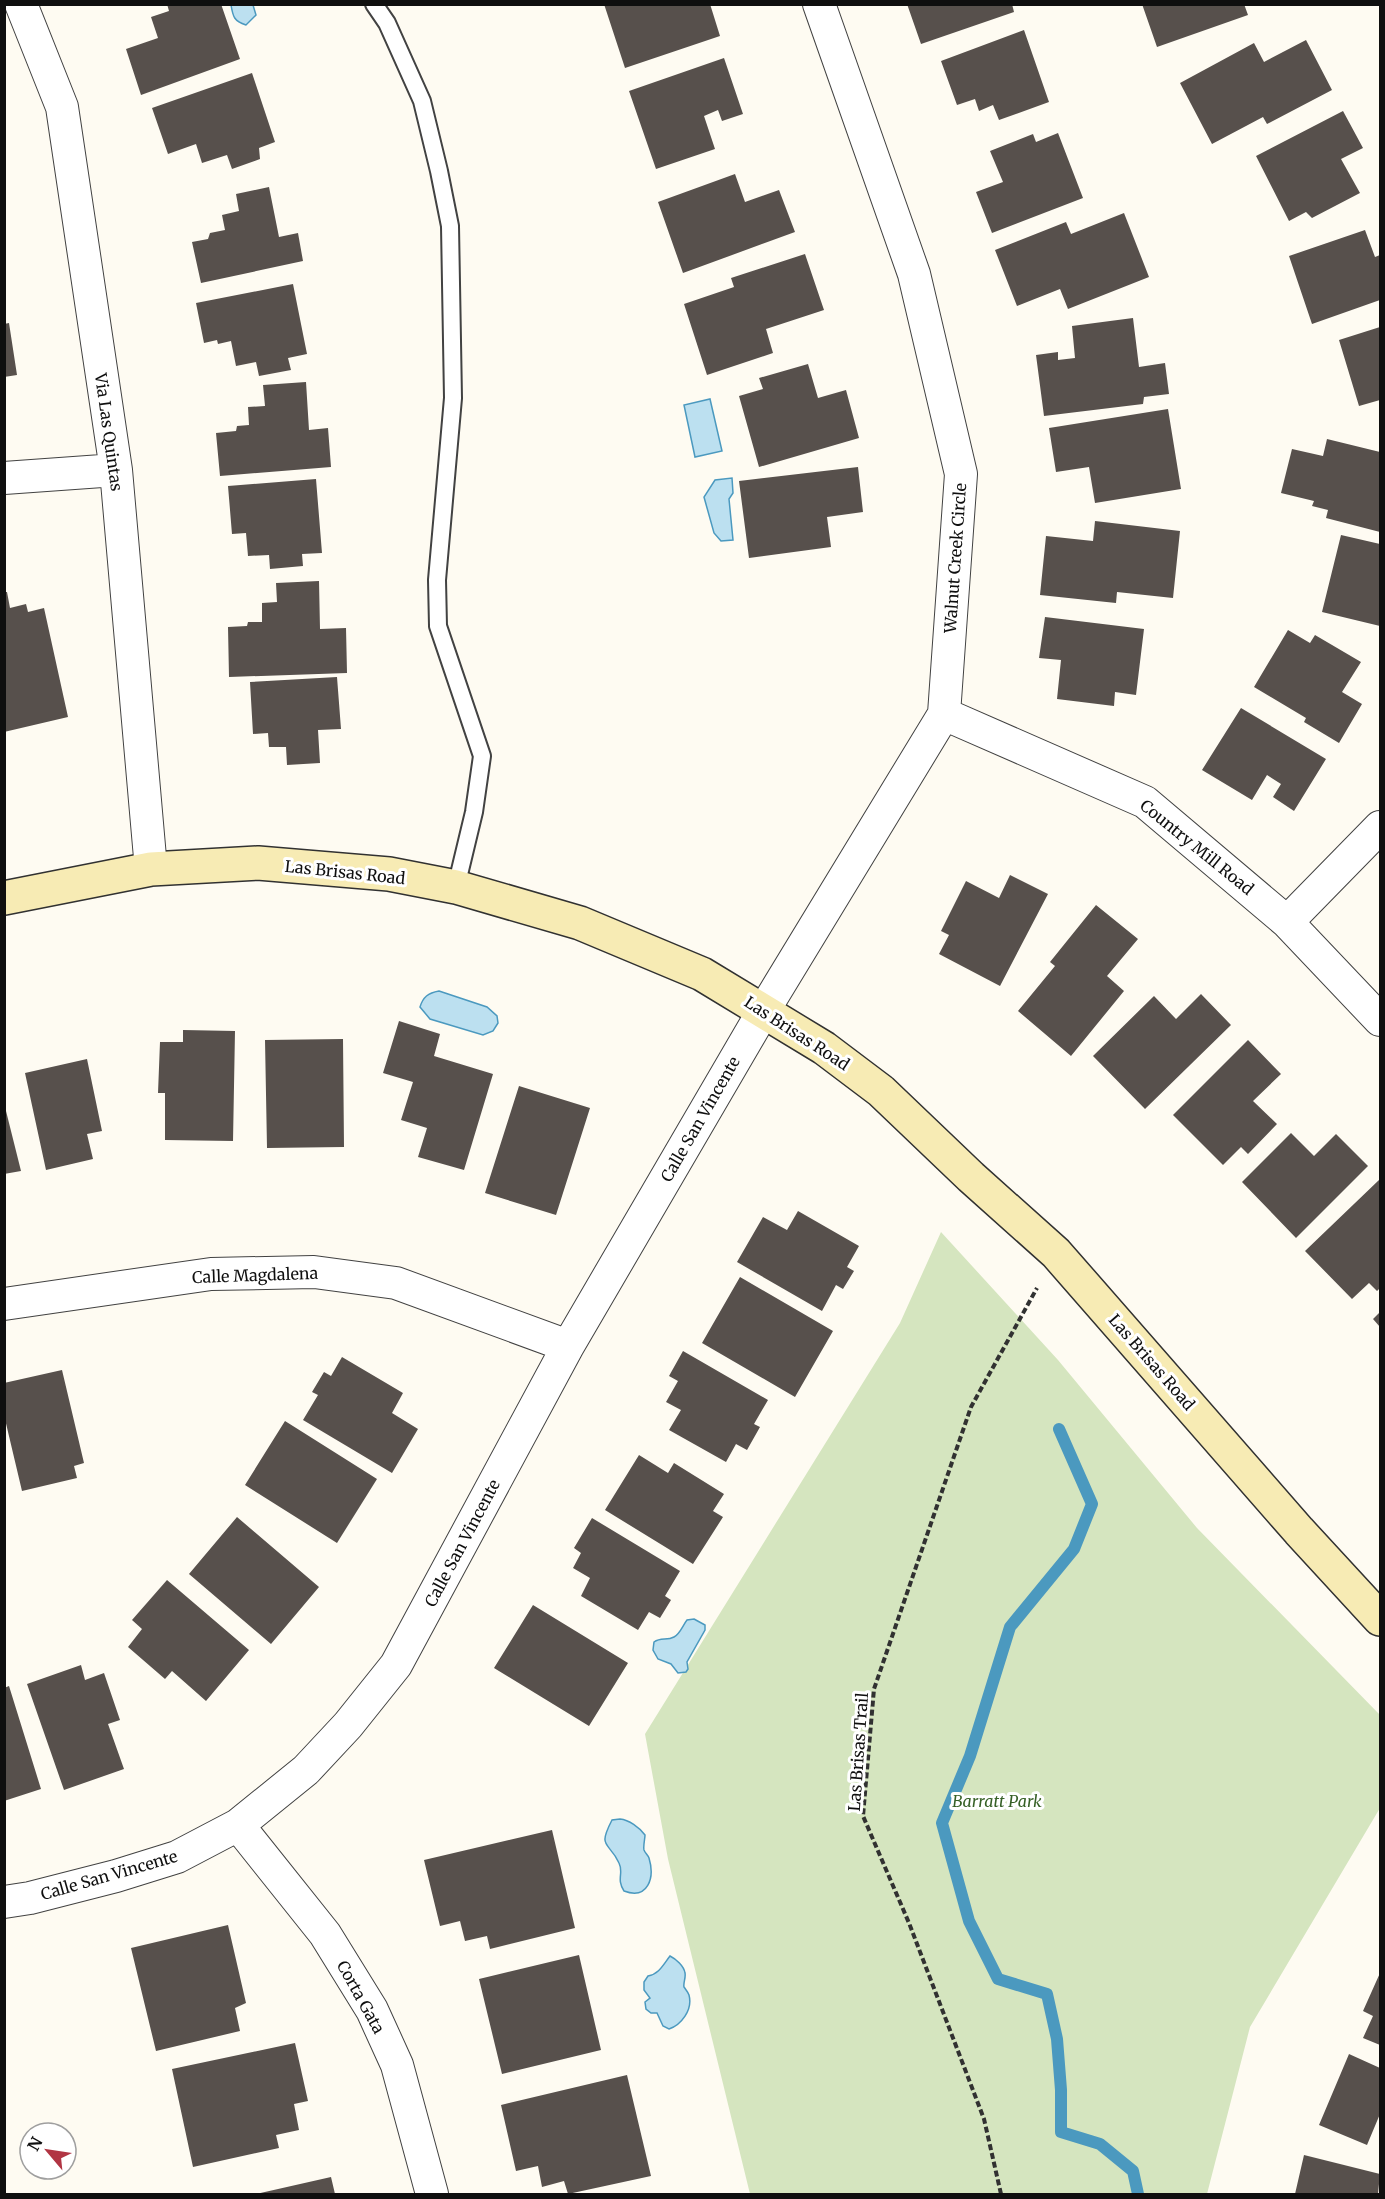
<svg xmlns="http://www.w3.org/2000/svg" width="1385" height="2199" viewBox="0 0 1385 2199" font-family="Merriweather,serif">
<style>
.green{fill:#d5e5bf}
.water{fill:#bce0f0;stroke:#4b99bf;stroke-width:1.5}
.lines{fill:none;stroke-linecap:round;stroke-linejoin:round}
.stream{stroke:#4b99bf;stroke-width:12}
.building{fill:#57504c}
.lane-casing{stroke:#424242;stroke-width:20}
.street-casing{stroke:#424242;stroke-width:34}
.secondary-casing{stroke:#313131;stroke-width:36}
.path{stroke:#313131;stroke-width:4;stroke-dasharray:6 3;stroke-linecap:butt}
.lane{stroke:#fff;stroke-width:16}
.street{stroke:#fff;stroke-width:32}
.secondary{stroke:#f7ebb4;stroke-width:33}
.labels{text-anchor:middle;stroke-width:6;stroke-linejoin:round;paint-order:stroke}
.street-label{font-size:16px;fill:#0f0f0f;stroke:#fff}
.park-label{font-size:16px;font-style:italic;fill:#366026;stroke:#fff}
</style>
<rect width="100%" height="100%" fill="#fefbf2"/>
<path class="green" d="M941,1232L1058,1360L1197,1528L1380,1715V1808L1250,2027L1207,2194H750L668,1859L645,1734L900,1323Z"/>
<path class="water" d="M231,5H253L256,15L246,25C234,21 233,17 231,5Z
M710,399L722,451L695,457L684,405Z
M732,478L733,493L729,499L733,540L721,541L714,533L704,497L715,480Z
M439,991L487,1007L497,1016L498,1023L493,1031L483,1035L430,1019L420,1007C423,997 428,993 439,991Z
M694,1619L705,1625V1630L687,1662L688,1669L686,1672L678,1673L671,1664L658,1659L653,1650L654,1642C661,1637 667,1641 674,1637C680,1634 683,1625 687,1620Z
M620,1819C629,1820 639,1827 645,1835C645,1839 643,1846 644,1850C645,1853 648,1855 649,1858C655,1878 648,1900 624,1891C616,1879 624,1873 619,1863C609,1841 597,1849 612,1820Z
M670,1956C676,1959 684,1966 685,1973C686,1978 683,1983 684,1987C686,1990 688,1992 689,1995C693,2010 681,2025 669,2029L663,2026L657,2013H651L646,2009L645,2002L650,1998L644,1990V1982L648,1976C659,1974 663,1965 670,1956Z"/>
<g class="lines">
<path class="stream" d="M1059,1429L1092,1504L1074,1549L1010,1627L970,1756L942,1823L969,1921L998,1979L1047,1994L1057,2039L1061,2090V2132L1100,2144L1133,2171L1138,2194"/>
</g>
<path class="building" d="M167,4H221L240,59L141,95L126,49L158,38L151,17L169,11Z
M604,4H710L720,36L625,68Z
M907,4H1012L1014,12L921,44Z
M1142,4H1244L1248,15L1157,47Z
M1024,30L1049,102L999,120L993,105L979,111L975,99L957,105L941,61Z
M1306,40L1332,90L1267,124L1263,117L1212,144L1180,83L1254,43L1264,62Z
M724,58L743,114L722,121L718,110L704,116L715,149L656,169L629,91Z
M252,73L275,142L259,148L260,159L232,169L227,155L202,163L196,144L168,154L152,108Z
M1343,111L1363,148L1341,159L1360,193L1312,218L1306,212L1289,221L1256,156Z
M1058,133L1083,198L992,233L976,192L1003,182L990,151L1033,134L1036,142Z
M735,174L745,202L779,190L795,232L683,273L658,202Z
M269,187L279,237L298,233L303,261L201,283L192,242L208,239L210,233L225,230L222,215L239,211L236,194Z
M1124,213L1149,277L1068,309L1060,289L1017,306L995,250L1066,222L1071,234Z
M1365,230L1375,257L1380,255V300L1312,324L1289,256Z
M805,254L824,310L766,329L773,353L707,375L684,304L734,287L731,278Z
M293,284L307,354L288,358L291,370L259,376L256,362L236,366L231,341L218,344L217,340L204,343L196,303Z
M1133,318L1139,367L1165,363L1169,394L1144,397L1143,404L1044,416L1036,355L1058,352V360L1075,358L1072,326Z
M9,323L17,375L4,377V324Z
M1380,327V400L1359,406L1339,340Z
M808,364L818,398L846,390L859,438L759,467L739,396L763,389L759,378Z
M306,382L309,430L328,428L331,467L220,476L216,433L236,431L237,426L249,425L248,407L265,406L263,385Z
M1168,409L1181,489L1095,503L1089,467L1056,472L1049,428Z
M1327,439L1380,452V532L1326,518L1328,510L1312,506L1314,501L1281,493L1292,449L1323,456Z
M858,467L863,512L827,517L831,547L749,558L739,481Z
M316,479L322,553L302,554L303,566L270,569L269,555L248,556L246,533L232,534L228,486Z
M1095,521L1180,531L1173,598L1117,592L1116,603L1040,595L1046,536L1093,541Z
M1341,535L1380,544V626L1322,612Z
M319,581L320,629L346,628L347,673L229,677L228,627L247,626L248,622H262V603L277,602L276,583Z
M4,592H7L10,608L26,604L28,612L44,608L68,717L4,732Z
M1045,617L1144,629L1136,695L1115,692L1114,706L1057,699L1061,660L1039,658Z
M1288,630L1310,643L1315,635L1361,662L1342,692L1362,704L1339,743L1304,722L1306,718L1254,687Z
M337,677L341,729L318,730L320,763L287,765L286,747H269L268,733L253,734L250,682Z
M1241,708L1326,759L1294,811L1273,797L1281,784L1267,775L1252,800L1202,770Z
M1010,875L1048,894L1000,986L939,954L949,935L941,931L966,881L999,898Z
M1096,905L1138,939L1107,976L1124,991L1071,1056L1018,1011L1055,966L1050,962Z
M1201,994L1231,1025L1145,1109L1093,1056L1154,996L1176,1019Z
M399,1021L440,1034L434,1056L493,1074L464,1170L418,1157L427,1128L401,1120L413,1082L383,1073Z
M183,1030L235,1031L233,1141L165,1140V1093H158L160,1042H183Z
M343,1039L344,1147L267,1148L265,1040Z
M1248,1040L1281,1074L1253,1101L1277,1124L1248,1154L1241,1147L1223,1165L1173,1115Z
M87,1059L102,1131L87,1134L93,1159L46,1170L25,1073Z
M519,1086L590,1108L556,1215L485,1193Z
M4,1103L21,1171L4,1174Z
M1291,1133L1314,1156L1336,1134L1368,1166L1296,1238L1242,1182Z
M1379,1180L1380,1288L1377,1291L1369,1283L1352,1299L1305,1251Z
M798,1211L859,1246L847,1267L854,1271L843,1289L836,1285L822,1311L737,1262L763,1217L787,1230Z
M740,1277L833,1331L795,1397L702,1343Z
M1380,1312V1327L1373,1319Z
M683,1351L768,1400L754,1424L760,1427L747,1450L736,1444L726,1462L669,1430L681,1410L666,1402L678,1381L669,1376Z
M342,1357L403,1393L392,1413L418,1429L392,1473L303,1420L318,1395L312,1392L324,1372L331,1376Z
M62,1370L84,1463L74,1466L77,1478L22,1491L4,1415V1383Z
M285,1421L377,1479L337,1543L245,1485Z
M639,1455L668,1473L674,1463L724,1494L713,1511L723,1517L693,1564L605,1510Z
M237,1517L319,1587L271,1644L189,1574Z
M592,1518L680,1571L665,1596L671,1600L660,1618L649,1612L638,1630L581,1596L590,1578L573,1568L581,1553L574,1548Z
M167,1580L249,1650L206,1701L172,1671L165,1679L128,1647L142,1629L132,1620Z
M533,1605L628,1663L589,1726L494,1668Z
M81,1665L85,1680L104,1673L120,1720L108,1724L124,1769L64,1790L27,1684Z
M9,1686L41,1789L4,1801V1688Z
M552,1830L575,1928L490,1949L487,1936L465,1941L460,1921L440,1926L424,1860Z
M228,1925L246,2003L235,2008L240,2031L156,2051L131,1948Z
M579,1955L601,2050L502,2074L479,1979Z
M1380,1973V2045L1363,2038L1373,2016L1363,2011Z
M295,2043L308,2101L294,2104L299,2130L276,2135L279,2148L193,2167L172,2069Z
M1349,2054L1380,2068V2114L1367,2145L1319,2125Z
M627,2075L651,2176L568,2194L564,2181L542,2187L538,2166L516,2171L501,2105Z
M1304,2155L1380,2174L1378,2194H1295Z
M331,2177L335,2194H256Z"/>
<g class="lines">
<g class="lane-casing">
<path id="lane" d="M374,4L387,23L422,101L439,171L450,226L453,398L437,580L438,626L482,756L474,812L456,887"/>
</g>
<g class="street-casing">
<path id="street" d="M21,4L62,107L116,470L151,869
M4,478L116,470
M944,714L1145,802L1287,922L1380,1020
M1287,922L1380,827
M4,1304L211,1274L314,1272L396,1283L568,1346
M238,1825L325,1934L372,2010L397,2065L432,2194
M4,1902L30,1898L116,1876L177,1857L238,1825L306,1770L348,1725L396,1665L568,1346L764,1010L944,714L961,474L914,274L819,4"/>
</g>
<g class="secondary-casing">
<path id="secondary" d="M4,898L151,869L258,863L389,874L456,887L580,923L702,974L824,1048L881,1091L971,1177L1056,1253L1299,1531L1380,1619"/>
</g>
<path class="path" d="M1001,2194L984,2119L909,1923L863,1816L874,1689L971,1407L1037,1288"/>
<use href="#lane" class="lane"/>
<use href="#street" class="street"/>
<use href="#secondary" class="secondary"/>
</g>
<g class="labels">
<g class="street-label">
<text transform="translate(109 432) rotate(82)" y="6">Via Las Quintas</text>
<text transform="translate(955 558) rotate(-86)" y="6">Walnut Creek Circle</text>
<text transform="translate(1197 847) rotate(39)" y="6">Country Mill Road</text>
<text transform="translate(345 872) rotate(6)" y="6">Las Brisas Road</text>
<text transform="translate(797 1033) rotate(33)" y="6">Las Brisas Road</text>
<text transform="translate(700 1119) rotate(-60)" y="6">Calle San Vincente</text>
<text transform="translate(255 1275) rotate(-2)" y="6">Calle Magdalena</text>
<text transform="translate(1152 1362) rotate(49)" y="6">Las Brisas Road</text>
<text transform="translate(462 1543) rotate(-62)" y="6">Calle San Vincente</text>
<text transform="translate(858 1752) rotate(-86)" y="6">Las Brisas Trail</text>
<text transform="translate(109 1875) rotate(-16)" y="6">Calle San Vincente</text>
<text transform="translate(361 1997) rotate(61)" y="6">Corta Gata</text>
</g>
<g class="park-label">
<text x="997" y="1807">Barratt Park</text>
</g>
</g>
<rect width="1385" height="2199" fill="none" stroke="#0f0f0f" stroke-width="12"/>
<g transform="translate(48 2151) rotate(299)"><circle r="28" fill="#ffffff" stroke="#9f9f9f" stroke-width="1.5"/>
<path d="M0-4.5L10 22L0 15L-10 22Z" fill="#b13543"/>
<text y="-9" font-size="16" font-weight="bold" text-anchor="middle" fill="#0f0f0f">N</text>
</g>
</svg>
